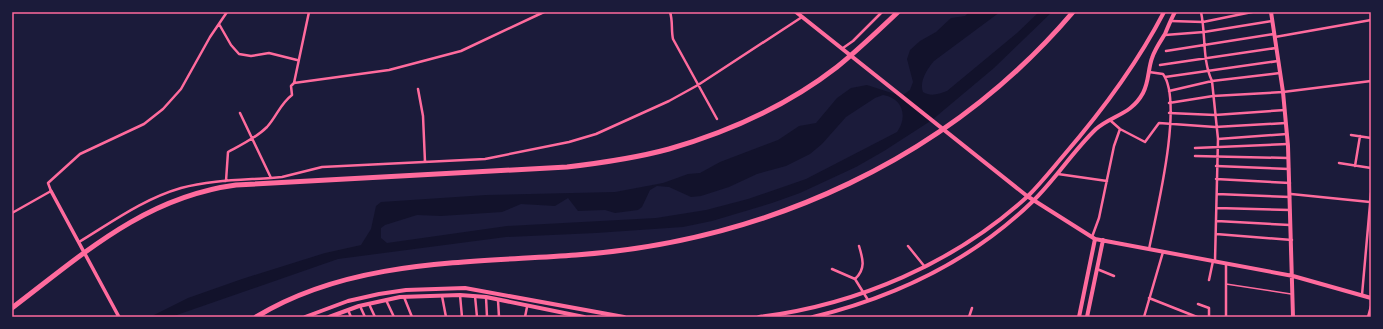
<svg xmlns="http://www.w3.org/2000/svg" width="1383" height="329" viewBox="0 0 1383 329" font-family="'Nunito Sans',sans-serif">
<style>
.water{fill:#12122b;fill-rule:evenodd}
.lines{fill:none;stroke-linecap:round;stroke-linejoin:round}
.service{stroke:#ff6b9d;stroke-width:1.5}
.minor{stroke:#ff6b9d;stroke-width:2.5}
.tertiary{stroke:#ff6b9d;stroke-width:3.5}
.secondary{stroke:#ff6b9d;stroke-width:4}
.motorway{stroke:#ff6b9d;stroke-width:5}
.neatline{fill:none;stroke:#ff6b9d;stroke-width:1.5}
</style>
<rect width="100%" height="100%" fill="#1b1b3a"/>
<path class="water" d="M969,12H1000L934,61C927,69 919,82 923,92C931,97 939,94 947,91L1017,33L1039,12H1052L994,68L932,120L884,151L856,167L800,193L772,203L712,221L683,227L596,233L506,237L338,259L171,317H150L188,298L242,279L325,253L361,245L371,229L376,206L381,202L486,195L615,192L663,183L688,174L700,173L720,162L778,140L799,126L816,123L837,98L851,88L867,85L895,94L903,95L910,90L913,82L907,59L910,50L920,41L936,32L951,18L965,16ZM883,95C903,98 908,117 897,132L806,179L748,199L706,210L656,218L507,226L387,243L381,238V228L385,225L417,215L441,216L502,212L521,204L555,206L568,198L578,211L605,210L615,213L638,210L642,207L650,190L657,186L669,187L691,197L701,196L729,187L757,174L786,166L810,154L822,144L846,117L875,98Z"/>
<g class="lines">
<path class="service" d="M1226,284L1291,294"/>
<path class="minor" d="M670,12C673,21 671,30 673,39L717,119
M1201,12C1206,35 1202,60 1212,81L1218,139L1215,261
M1171,21L1203,22L1252,12
M219,24L231,45L239,54L251,56L269,53L297,60
M1165,35L1204,32L1272,21
M1275,37L1371,20
M843,48L853,41L882,12
M1166,51L1274,34
M1160,65L1276,48
M1149,72L1163,74C1184,102 1156,214 1149,249
M1165,77L1278,61
M294,83L389,70L461,51L544,12
M418,89L423,116L425,162
M1169,91L1212,81L1280,73
M1169,103L1213,96L1283,92L1371,81
M240,113L271,178L282,177L322,167L485,159L569,142L596,134L669,101L698,85L802,17
M1169,113L1215,115L1285,110
M1111,121L1120,129L1145,142L1159,123L1215,127L1286,123
M1351,135L1371,138
M1218,139L1287,134
M1195,148L1288,144
M1195,156L1288,158
M1339,163L1371,168
M1216,166L1289,169
M1355,166L1360,136
M1058,174L1107,181
M1216,179L1290,183
M226,181L228,152C241,145 256,138 267,127C277,116 280,104 292,95L291,86L294,83L309,12
M1217,194L1290,197
M1291,194L1370,202
M1217,208L1290,210
M12,213L51,191L48,183L80,154L144,124L163,109L181,89L210,37L227,12
M1217,221L1290,225
M1216,234L1292,240
M1092,237L1099,218L1114,146L1120,129
M79,242C112,222 143,199 181,188C209,180 242,180 271,178
M908,246L925,267
M832,269L855,279L868,300
M1097,269L1114,276
M855,279C866,269 863,259 859,246
M1209,280L1213,261
M460,295L462,317
M1362,295L1371,193
M442,296L446,317
M475,296L477,317
M404,297L412,317
M486,297L487,317
M1149,298L1197,317
M386,300L394,317
M498,300L499,317
M369,304L375,317
M1198,304L1209,308V317
M360,306L365,317
M348,310L351,317
M525,317L527,307
M969,317L972,308
M1144,317L1163,252
M1226,317V264
M1368,317L1371,306"/>
<path class="tertiary" d="M51,191L119,317"/>
<path class="secondary" d="M796,12L1027,196L1095,239L1293,276L1371,298
M1271,12L1283,92L1288,146L1293,317
M305,317L348,301L379,294L406,290L465,288L624,317
M329,317L359,306L400,297L460,295L486,297L584,317
M759,317C857,305 955,263 1028,196C1041,183 1052,169 1064,155C1102,111 1137,64 1164,12
M813,317C895,297 971,261 1032,202C1055,180 1073,151 1096,129C1112,115 1131,115 1143,93C1149,82 1148,69 1152,58C1155,49 1160,42 1165,34C1168,27 1171,19 1175,12
M1079,317L1095,239
M1087,317L1103,240"/>
<path class="motorway" d="M12,308C83,254 145,197 236,185L567,167C601,163 636,158 669,149C728,132 788,105 837,67C858,50 878,31 898,12
M256,317C351,259 468,263 576,255C767,241 948,159 1073,12"/>
</g>
<rect width="1383" height="329" fill="none" stroke="#1b1b3a" stroke-width="26"/>
<rect x="13" y="13" width="1357" height="303" class="neatline"/>
</svg>
